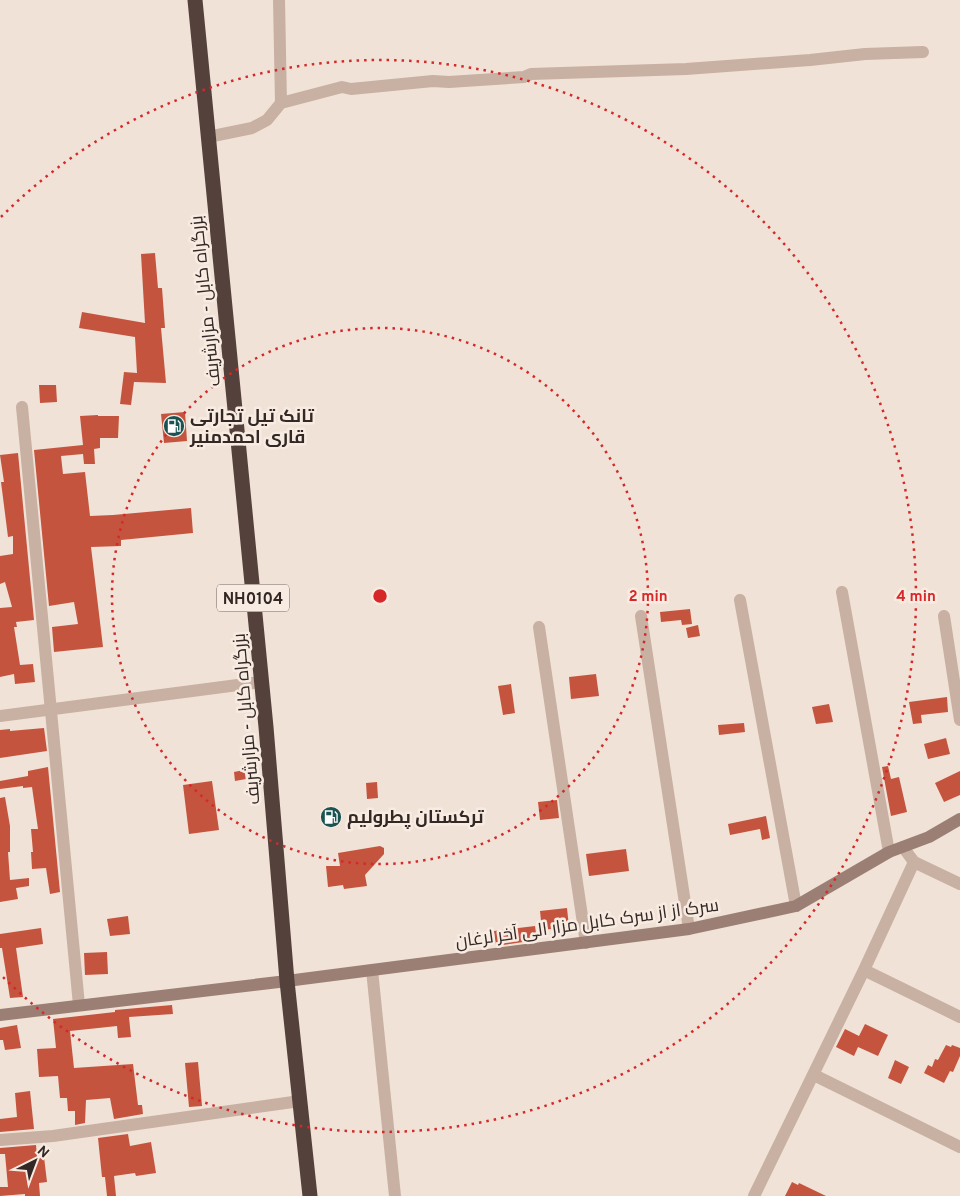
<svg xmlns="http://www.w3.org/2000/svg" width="960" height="1196" viewBox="0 0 960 1196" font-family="Overpass,Cairo,sans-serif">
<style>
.building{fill:#c5543f}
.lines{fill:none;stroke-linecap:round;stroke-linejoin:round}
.street{stroke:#c8b0a3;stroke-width:12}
.secondary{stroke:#9b7f74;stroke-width:12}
.highway{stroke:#54413c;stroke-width:15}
.ring{fill:none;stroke:#d62828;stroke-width:2.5;stroke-dasharray:2.5 5}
.labels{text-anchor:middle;stroke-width:5;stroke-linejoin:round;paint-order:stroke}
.shield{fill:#f8ece2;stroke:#6e635e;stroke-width:1}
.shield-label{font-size:16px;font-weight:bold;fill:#332825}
.street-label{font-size:18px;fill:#332825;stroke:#f8ece2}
.poi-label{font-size:18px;font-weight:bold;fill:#332825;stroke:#f8ece2;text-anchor:start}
.centre{fill:#d62828;stroke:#f8ece2;stroke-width:2.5}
.ring-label{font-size:15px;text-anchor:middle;font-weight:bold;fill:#d62828;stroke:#f8ece2;stroke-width:5;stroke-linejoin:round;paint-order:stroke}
</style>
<rect width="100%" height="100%" fill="#f0e2d6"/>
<path class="building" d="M155,253L158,288H162L165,328H161L166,383L134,382L131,405L120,404L124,372L137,373L135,337L79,328L82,312L145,323L141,254Z
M39,385H56L57,402L40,403Z
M185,412L187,441L164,443L161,414Z
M98,415V416H119L118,438H100V448L94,449L95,464H84L83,454L61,456L63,474L85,472L90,516L113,515L191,508L193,533L121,540V546L91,547L103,647L54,652L52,627L78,624L74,602L49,606L34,450L83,445L80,416Z
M18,453L34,620L16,622L17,627H14L20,665L33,664L35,682L15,684L14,674L0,677V608L12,607L5,582L0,584V556L13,554V536L8,537L1,482H4L0,455Z
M690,609L692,624L682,625L681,620L661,622L660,612Z
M698,625L700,636L688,638L686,628Z
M596,674L599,696L571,699L569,677Z
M511,684L515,713L503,715L498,686Z
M947,697L948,712L921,715L922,723L913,724L909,702Z
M829,704L833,722L816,724L812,707Z
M744,723L745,732L719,735L718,725Z
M44,728L47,751L0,758V730L10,729V731Z
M946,738L950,754L928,759L924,744Z
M888,766L891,779L899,777L907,812L891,816L882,767Z
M48,767L60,892L50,894L46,868L32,869L31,852H33L31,829H38L32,787L23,788V786L0,789V781L28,776V771Z
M244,770L246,779L235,781L234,772Z
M960,771V795L944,802L935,783Z
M212,781L219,830L189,834L183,785Z
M377,782L378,798L367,799L366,783Z
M5,797L10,826V852H8L10,880L29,878V886L16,888L18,899L0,902V798Z
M557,800L559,818L540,820L538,802Z
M766,816L770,838L762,840L760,829L730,835L728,824Z
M380,846L384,848V854L365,875L367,886L344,889L343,885L328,887L326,866H340L338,853Z
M626,849L629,871L589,876L586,854Z
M567,908L569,927L542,930L540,911Z
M128,916L130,934L110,936L107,919Z
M535,926L537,940L496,946L494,931Z
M41,928L43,944L16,948L23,997L10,998L2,948H0V934Z
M107,952L108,974L85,975L84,953Z
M172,1005L173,1014L129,1017L131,1037L118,1038L117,1026L70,1031L74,1068L133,1064L138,1105H142L143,1114L114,1119L110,1098L86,1100L85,1123L75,1125V1111H68L67,1098H60L58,1076L39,1077L37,1049L56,1048L53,1019L115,1012V1010Z
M865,1024L888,1035L878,1056L858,1047L854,1056L836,1047L845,1029L859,1036Z
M17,1025L21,1048L5,1050L3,1040H0V1028Z
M946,1045L951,1047L952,1045L960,1048V1056L953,1072L950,1071L944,1083L924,1073L928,1065L932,1067L935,1059L938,1060Z
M895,1060L909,1067L901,1084L888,1078Z
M198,1062L202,1106L189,1107L185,1063Z
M30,1091L34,1129L0,1132V1119L17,1117L15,1093Z
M128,1134L130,1146L151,1142L156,1173L136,1176L135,1173L114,1176L116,1196H107L105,1177H102L98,1138Z
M36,1145L37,1157H44L47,1182L39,1183L40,1196H25V1194L0,1196V1187H8L5,1154H0V1148Z
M792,1182L798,1185L799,1183L826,1196H785Z"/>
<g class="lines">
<path class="street" d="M279,0L281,103
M208,137L252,128L267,120L281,103L342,87L351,89L433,81L449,82L524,77L531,74L686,69L810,60L865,54L923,52
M22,407L79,1005
M842,592L889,852
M740,600L796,906
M641,616L689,929
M944,616L960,720
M539,627L586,943
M0,716L261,682
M914,862L960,884
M372,970L395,1196
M864,970L960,1017
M814,1075L960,1147
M0,1140L53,1136L300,1101
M754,1196L864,970L914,862L903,847"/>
<path class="secondary" d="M0,1015L287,981L689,929L796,906L889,852L929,837L960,819"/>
<path class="highway" d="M195,0L266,727L287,981L310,1196"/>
</g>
<g class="ring">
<circle cx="380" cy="596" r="268"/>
<path d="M1 217A536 536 0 1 1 1 975"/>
</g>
<defs>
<g id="fuel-disc" transform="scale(1.125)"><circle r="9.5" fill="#1b5352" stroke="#f8ece2"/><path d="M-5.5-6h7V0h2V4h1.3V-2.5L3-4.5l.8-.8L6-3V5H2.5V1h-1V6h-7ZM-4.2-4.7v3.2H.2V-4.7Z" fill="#fff"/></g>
</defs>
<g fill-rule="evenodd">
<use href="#fuel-disc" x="174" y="426"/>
<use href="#fuel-disc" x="331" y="817"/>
</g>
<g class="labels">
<rect class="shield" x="217" y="584.5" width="72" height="27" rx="4"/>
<g class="shield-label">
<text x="253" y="604">NH0104</text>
</g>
<g class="street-label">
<text transform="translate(205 301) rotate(-96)" y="6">بزرگراه کابل - مزارشریف</text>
<text transform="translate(246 719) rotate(-95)" y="6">بزرگراه کابل - مزارشریف</text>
<text transform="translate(587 923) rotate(-8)" y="6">سرک از از سرک کابل مزار الی آخر لرغان</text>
</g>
<g class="poi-label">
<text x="190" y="422">تانک تیل تجارتی<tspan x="190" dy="21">قاری احمدمنیر</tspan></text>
<text x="347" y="823">ترکستان پطرولیم</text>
</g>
</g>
<circle cx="380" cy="596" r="8" class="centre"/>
<g class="ring-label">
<text x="648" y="601">2 min</text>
<text x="916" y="601">4 min</text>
</g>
<g transform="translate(35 1161) rotate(42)" stroke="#f8ece2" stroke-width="4" paint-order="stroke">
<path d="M0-4L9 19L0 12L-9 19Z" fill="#332825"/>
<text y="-8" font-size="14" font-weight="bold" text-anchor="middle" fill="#332825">N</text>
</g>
</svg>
